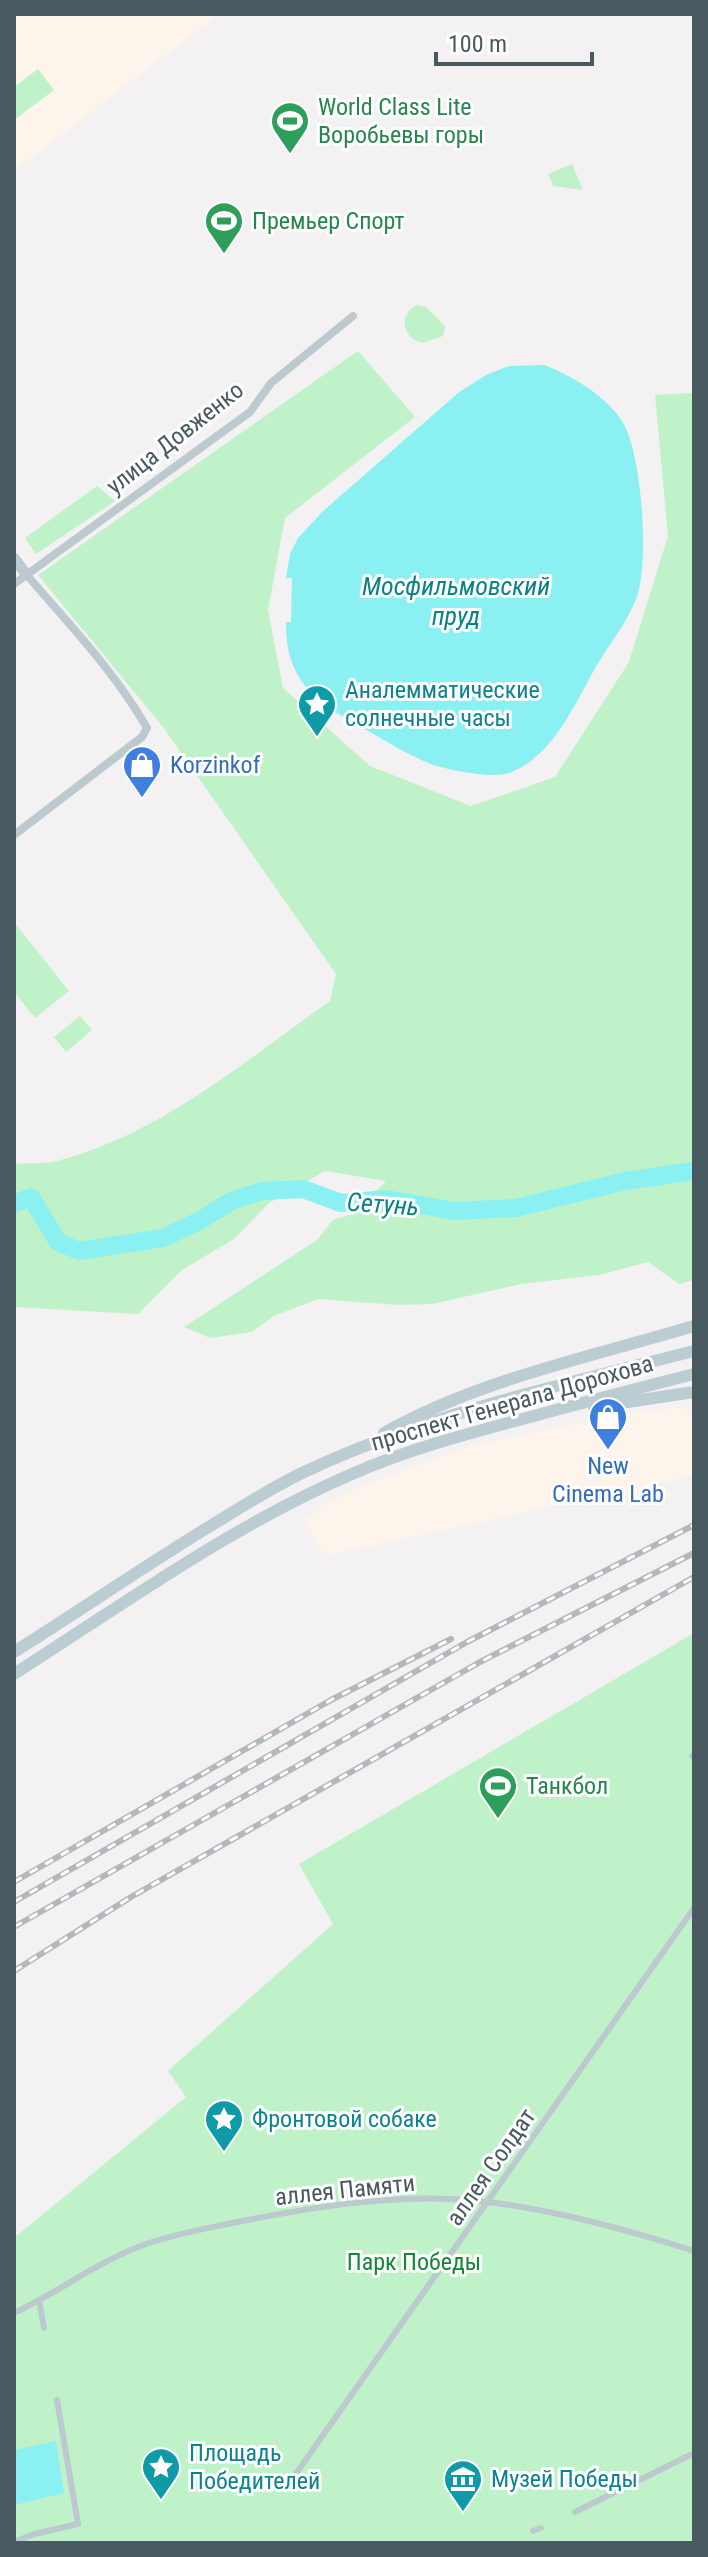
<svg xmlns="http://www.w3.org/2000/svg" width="708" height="2557" viewBox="0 0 708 2557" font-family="'Roboto Condensed',sans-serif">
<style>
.commercial{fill:#fdf4eb}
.green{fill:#bff2c8}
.water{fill:#8af0f1}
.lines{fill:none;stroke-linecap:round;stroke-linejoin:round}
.river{stroke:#8af0f1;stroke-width:18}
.pedestrian{stroke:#bcc9ce;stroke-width:6}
.minor{stroke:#bcc9ce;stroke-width:8}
.tertiary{stroke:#bcc9ce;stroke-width:11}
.secondary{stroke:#bcccd3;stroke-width:12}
.rail-casing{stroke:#b3b8bc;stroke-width:6}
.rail{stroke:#fff;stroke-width:3;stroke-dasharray:9;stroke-linecap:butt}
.labels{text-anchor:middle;stroke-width:6;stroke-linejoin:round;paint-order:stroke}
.leisure-label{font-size:24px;fill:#27864d;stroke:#fff;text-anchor:start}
.street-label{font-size:24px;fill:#485960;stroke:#fff}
.culture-label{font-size:24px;fill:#0d838f;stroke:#fff;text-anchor:start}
.shop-label{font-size:24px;fill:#366cbe;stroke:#fff;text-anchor:start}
.park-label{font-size:24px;fill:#138735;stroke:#fff}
.water-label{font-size:26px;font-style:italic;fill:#098384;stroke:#fff}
</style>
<rect width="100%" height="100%" fill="#f3f1f2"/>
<path class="commercial" d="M14,14H219L14,171Z
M686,1407L694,1424V1476L332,1554L323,1552L319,1548L306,1521L323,1505L364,1485L473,1445L632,1412Z"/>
<path class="green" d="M38,69L54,90L14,120V87Z
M572,164L583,190L553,186L548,174Z
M417,305L426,307L445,326L443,336L422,343C403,338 397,315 417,305Z
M358,351L415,417L285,518L268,610L283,688L370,766L471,806L555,777L629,662L668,536L655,395L694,393V1280L679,1284L648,1262L599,1275L521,1284L432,1304L398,1305L318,1299L274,1316L252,1332L210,1338L184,1327L317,1240L333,1220L355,1213L386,1181L325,1171L269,1203L234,1239L182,1270L138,1314L14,1307V1164C28,1163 43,1164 57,1161C159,1135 245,1061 330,1001L336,974L163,727L38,575Z
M97,486L115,501L36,554L25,538Z
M14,922L69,991L35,1018L14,992Z
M80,1016L92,1030L66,1052L54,1037Z
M694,1633V2543H14V2238L186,2097L168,2071L333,1924L299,1864Z"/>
<path class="water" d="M544,365C571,375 606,396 622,421C642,451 650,566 636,599C626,625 606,648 593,672C573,708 551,758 509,773C492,779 448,770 431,764C407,755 383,739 361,727C314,702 285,679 286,622H291L292,578H286L290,554L298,538L322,512L458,393L486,375L509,366Z
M56,2441L64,2493L14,2505V2450Z"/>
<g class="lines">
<path class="river" d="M14,1204L31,1197L58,1242L79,1251L163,1238L199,1221L233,1200L262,1191L303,1189L341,1203L387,1199L454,1211L516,1208L625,1181L694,1171"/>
<path class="pedestrian" d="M692,1756L694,1758
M39,2300L44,2328
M14,2313C59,2292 101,2259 149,2243C176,2234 204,2229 232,2223C303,2209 377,2196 450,2199C525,2202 622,2228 694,2251
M288,2485L694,1908
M575,2512L694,2453
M533,2531L541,2528
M14,2542L34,2534L78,2524L57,2400"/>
<path class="minor" d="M14,584L250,412L271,383L353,316
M14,835L142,737L147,728C115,672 68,623 26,574"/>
<path class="tertiary" d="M14,558L26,574"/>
<path class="secondary" d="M594,1407L694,1392
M384,1433C478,1380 590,1357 694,1326
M14,1652C79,1611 142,1568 207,1528C238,1509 269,1489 302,1473C426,1414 561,1385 694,1351
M14,1674C124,1604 231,1526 352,1474C409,1449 470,1433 530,1417C585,1402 639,1388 694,1374"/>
<g class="rail-casing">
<path id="rail" d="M14,1882L331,1700L451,1639
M14,1902L467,1642L694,1525
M14,1927L480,1662L694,1553
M14,1971L131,1897L694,1577"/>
</g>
<use href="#rail" class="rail"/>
</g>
<defs>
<g id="stadium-pin" transform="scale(2)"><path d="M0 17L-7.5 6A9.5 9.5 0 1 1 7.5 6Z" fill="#2e9e5b" stroke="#fff"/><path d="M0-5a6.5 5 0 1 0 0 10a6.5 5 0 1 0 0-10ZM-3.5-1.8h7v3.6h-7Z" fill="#fff"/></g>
<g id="sight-pin" transform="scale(2)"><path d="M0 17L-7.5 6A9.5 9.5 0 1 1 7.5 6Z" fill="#0f9aa8" stroke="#fff"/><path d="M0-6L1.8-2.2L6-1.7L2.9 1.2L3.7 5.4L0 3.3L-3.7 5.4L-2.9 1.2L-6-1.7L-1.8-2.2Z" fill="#fff"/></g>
<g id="shop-pin" transform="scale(2)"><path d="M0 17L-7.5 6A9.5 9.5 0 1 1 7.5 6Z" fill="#3f7fe0" stroke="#fff"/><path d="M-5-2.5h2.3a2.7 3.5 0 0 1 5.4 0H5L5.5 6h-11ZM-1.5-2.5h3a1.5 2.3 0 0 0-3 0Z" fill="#fff"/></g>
<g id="museum-pin" transform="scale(2)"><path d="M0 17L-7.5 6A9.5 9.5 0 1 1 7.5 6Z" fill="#0f9aa8" stroke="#fff"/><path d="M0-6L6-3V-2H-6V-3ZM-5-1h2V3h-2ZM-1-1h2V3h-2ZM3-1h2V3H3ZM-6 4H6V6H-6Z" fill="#fff"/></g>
</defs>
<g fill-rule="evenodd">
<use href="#stadium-pin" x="290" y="121"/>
<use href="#stadium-pin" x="224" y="221"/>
<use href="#sight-pin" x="317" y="704"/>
<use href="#shop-pin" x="142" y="765"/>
<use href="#shop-pin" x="608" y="1417"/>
<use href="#stadium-pin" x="498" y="1786"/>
<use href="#sight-pin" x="224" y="2119"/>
<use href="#sight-pin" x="161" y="2467"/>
<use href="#museum-pin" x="463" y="2479"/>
</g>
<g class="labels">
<g class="leisure-label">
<text x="318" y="115">World Class Lite<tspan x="318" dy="28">Воробьевы горы</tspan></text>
<text x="252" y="229">Премьер Спорт</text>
<text x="526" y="1794">Танкбол</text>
</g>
<g class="street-label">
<text transform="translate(175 438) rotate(-38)" y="8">улица Довженко</text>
<text transform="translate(512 1403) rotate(-16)" y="8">проспект Генерала Дорохова</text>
<text transform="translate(491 2167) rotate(-55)" y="8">аллея Солдат</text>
<text transform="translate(345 2190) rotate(-6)" y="8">аллея Памяти</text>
</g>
<g class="culture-label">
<text x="345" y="698">Аналемматические<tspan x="345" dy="28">солнечные часы</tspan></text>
<text x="252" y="2127">Фронтовой собаке</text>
<text x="189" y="2461">Площадь<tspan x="189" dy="28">Победителей</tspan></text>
<text x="491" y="2487">Музей Победы</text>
</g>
<g class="shop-label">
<text x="170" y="773">Korzinkof</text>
<text x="608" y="1474" text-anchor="middle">New<tspan x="608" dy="28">Cinema Lab</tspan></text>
</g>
<g class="park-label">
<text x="414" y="2270">Парк Победы</text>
</g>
<g class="water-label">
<text x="456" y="595">Мосфильмовский<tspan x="456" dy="30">пруд</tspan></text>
<text transform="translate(383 1204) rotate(4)" y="9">Сетунь</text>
</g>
</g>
<rect width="708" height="2557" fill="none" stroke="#485960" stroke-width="32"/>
<path d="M436 52v12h156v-12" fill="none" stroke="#485960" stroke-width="4"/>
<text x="448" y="52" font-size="24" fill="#485960" stroke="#ffffff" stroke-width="6" paint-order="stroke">100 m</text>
</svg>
